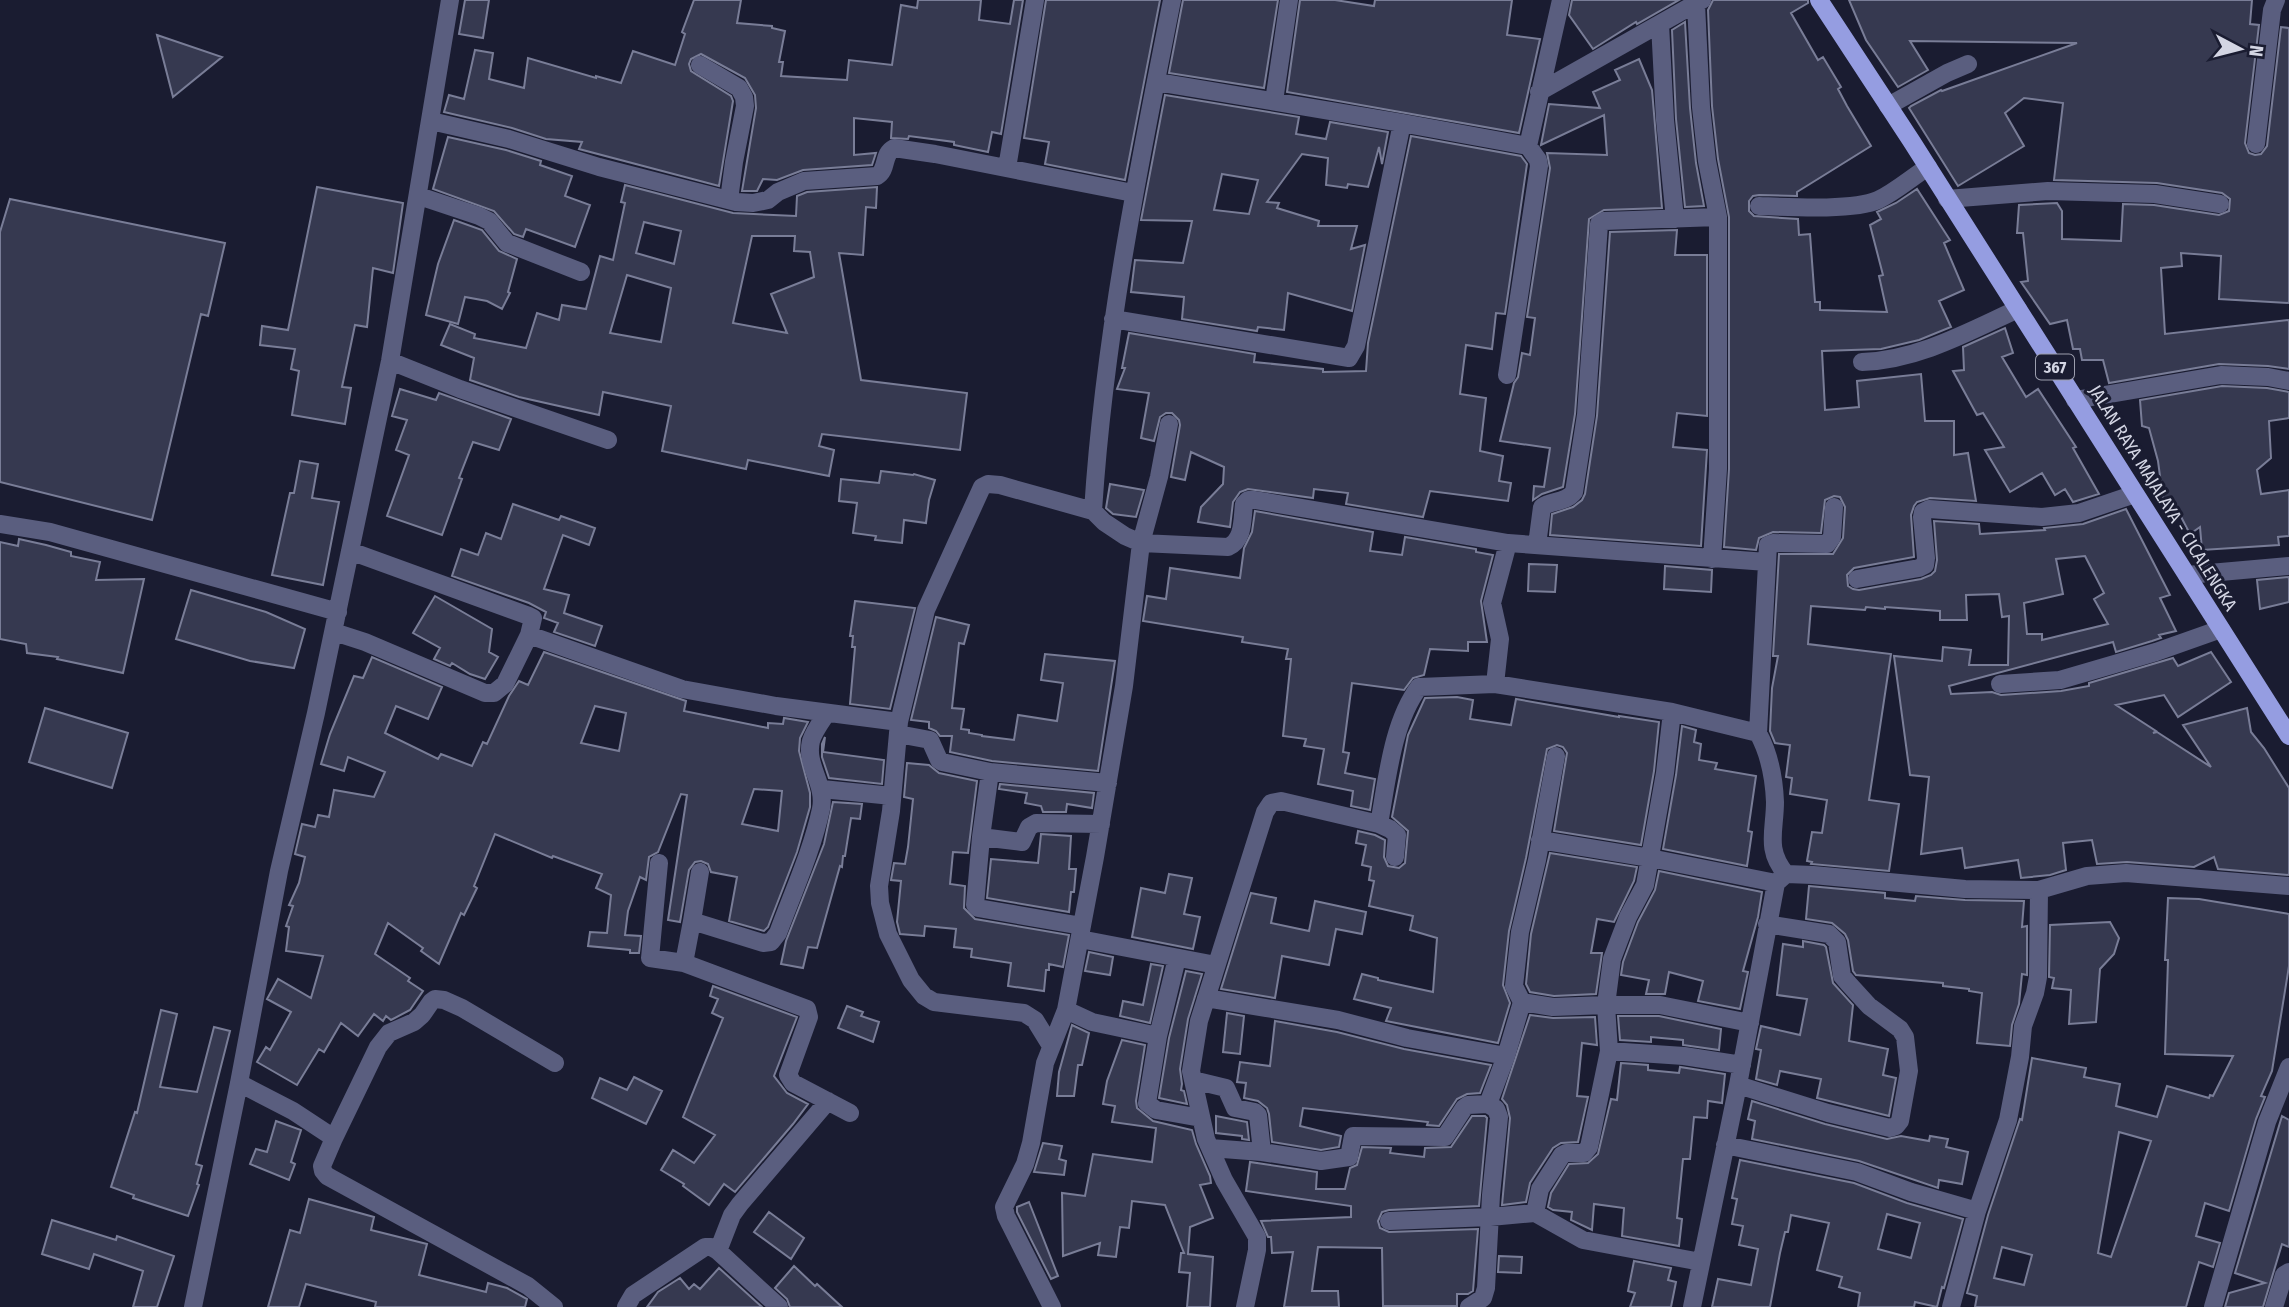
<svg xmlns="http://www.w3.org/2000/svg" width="2289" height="1307" viewBox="0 0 2289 1307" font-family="'Fira Sans Condensed',sans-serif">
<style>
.building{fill:#363950;stroke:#797d97;stroke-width:2;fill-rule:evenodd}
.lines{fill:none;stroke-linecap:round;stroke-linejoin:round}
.minor{stroke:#5a5e7f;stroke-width:18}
.primary{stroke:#959de1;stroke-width:18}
.labels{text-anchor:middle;stroke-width:6;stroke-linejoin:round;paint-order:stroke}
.shield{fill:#1a1c31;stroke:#9c9eae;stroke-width:2}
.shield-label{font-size:16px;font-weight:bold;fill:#d3d5e3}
.street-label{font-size:18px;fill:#d3d5e3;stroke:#1a1c31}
</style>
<rect width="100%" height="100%" fill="#1a1c31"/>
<path class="building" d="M465,0H489L483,38L459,34Z
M694,0H741L737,23L772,26V28L785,31L779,62H783L781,76L847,80L849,60L892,65L901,5L917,8L918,0H981L979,20L1010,24L1014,0H1023L1001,134L992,132L988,152L954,145V142L909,136L908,139L891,138L892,122L854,118V155L876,153L872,165L803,170L777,180L763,179L757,191H742L756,108L755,95L745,78L701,54L691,59L689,64L691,71L731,96L733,101L719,186L579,149L582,142L546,139L512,128L444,112L449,95L464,99L475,50L493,53L489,79L524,88L528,58L596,78V76L621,83L633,51L675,65L685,34L682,32Z
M1046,0H1160L1125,180L1045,164L1049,142L1024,138Z
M1183,0H1278L1264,88L1169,73Z
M1300,0H1335L1374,6L1375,0H1512L1507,35L1540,39L1519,133L1287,92Z
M1572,0H1679L1637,24L1636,22L1593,49L1569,15Z
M1713,0H1808V3L1791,13L1818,60L1823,57L1841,87L1838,89L1847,106L1871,146L1797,192V196L1759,195L1753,196L1749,201V211L1754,216L1798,219L1799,235L1810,234L1815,302H1820V310L1887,312L1879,276L1883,275L1870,225L1881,219L1877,212L1896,203L1917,189L1950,240L1944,243L1964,290L1939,301L1951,327L1919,340L1881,349L1822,351L1825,410L1859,407L1857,381L1921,374L1925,421H1954V455L1968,453L1976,501L1930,498L1917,502L1914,506L1911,515L1914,557L1854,568L1847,575L1848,586L1853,589L1859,590L1921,579L1931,575L1935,571L1937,560L1934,521L1979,524L1980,534L2045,530L2044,528L2083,524L2126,509L2170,595L2160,598L2176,631L2159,635L2161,638L2152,641L2116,652L2113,642L1949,686L1951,694L1992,692L2001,695L2061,691L2089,686V683L2173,658L2178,666L2211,652L2231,682L2178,717L2164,695L2116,705L2156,731L2153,733L2157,732L2211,767L2183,725L2247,708L2251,732L2264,748L2289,788V875L2218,869L2214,857L2194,867L2127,862L2097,864L2092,840L2063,843L2066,870L2050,875L2021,878L2018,860L1965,868L1962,848L1921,854L1929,777L1910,775L1894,656L1942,661L1943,647L1971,650L1969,665H2008L2009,616L2002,617L1999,594L1966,595L1967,620H1940V611L1885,607V609L1866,607L1865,610L1811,606L1808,644L1891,654L1869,800L1899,804L1889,871L1811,864L1812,862L1807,861L1812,832L1822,833L1827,800L1790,794L1792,778L1786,777L1790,745L1775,743L1770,731L1772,688L1778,656H1773L1779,554H1833L1843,538L1845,507L1840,497L1834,496L1825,500L1821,533L1773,532L1759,538L1756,550L1724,547L1729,469V217L1718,159L1712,106L1708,10ZM2085,556L2104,593L2094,599L2108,624L2042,640V634H2027L2024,603L2063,594L2056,559Z
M1849,0H2252L2250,24L2259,25L2245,143L2249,153L2255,155L2261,154L2267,146L2281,27L2289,28V303L2219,299L2221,256L2181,253L2182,266L2161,268L2165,334L2289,320V369L2268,366L2219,364L2109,383L2103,360H2082L2080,349H2073L2067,320L2050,324L2021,282L2028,281L2023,233H2017L2019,205L2057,203L2062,211V239L2121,241L2123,204L2154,205L2219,215L2229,211L2230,199L2222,193L2157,183L2054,180L2063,103L2024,98L2005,113L2024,146L1958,186L1909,108L1911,106L1941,90L1942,91L2077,43L1910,41L1928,70L1898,87L1866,40Z
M1685,22L1690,108L1696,163L1704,206L1685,207L1676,119L1672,30Z
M157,35L222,57L173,97Z
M1639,59L1652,90L1662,208L1604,210L1589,219L1575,414L1563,487L1542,494L1533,500L1534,486L1544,487L1550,448L1500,441L1514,383L1518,377L1522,353L1530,355L1535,318L1527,317L1550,168L1547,153L1607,155L1604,115L1541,145L1549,104L1600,108L1593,92L1620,80L1615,70Z
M1165,95L1299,117L1296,134L1326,139L1330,122L1388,132L1382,164L1379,147L1368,187L1348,184L1347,188L1326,185L1328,158L1302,154L1267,202L1279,203L1277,208L1319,221L1318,226H1357L1351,249L1365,245L1352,311L1288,293L1284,330L1258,327L1257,331L1182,319L1184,297L1131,292L1135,260L1183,263L1192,221L1141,220ZM1222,174L1258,180L1249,214L1214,210Z
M1411,136L1521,156L1527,164L1505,314L1496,313L1492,349L1466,345L1460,394L1486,398L1480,451L1503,456L1499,481L1511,483L1508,501L1430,491L1423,517L1346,504L1348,493L1314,489L1313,498L1248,489L1240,492L1233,502L1230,527L1198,522L1201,507L1223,484L1224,467L1191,452L1185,480L1171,477L1180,425L1179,420L1172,413H1166L1160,417L1154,441L1141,438L1149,393L1117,389L1125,368H1122L1129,333L1255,354L1254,362L1323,369V372L1366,371L1368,343Z
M448,137L506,150L541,161L540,165L572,176L565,196L590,205L575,247L526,229L523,237L514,234L494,211L433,189Z
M625,185L733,213L796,216L797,196L807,192L877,187L876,208L866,207L863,255L839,253L861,380L967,393L960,450L822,434L819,446L834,450L829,476L748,460L746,469L662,451L671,406L603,392L599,415L519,397L470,380L474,358L441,345L450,324L475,334L474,338L526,348L537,313L559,320L562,305L586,309L600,256L613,260L625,203L621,202ZM644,222L681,231L674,264L636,253ZM752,236H795L794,251L810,252L814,277L771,294L787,333L733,323ZM627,275L671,288L661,342L610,333Z
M317,187L403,203L393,273L373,268L367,327L355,325L342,387L351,388L345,424L292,415L299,371L291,369L295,349L260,345L262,326L288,330Z
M10,199L225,243L208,316L201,314L152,520L0,482V232Z
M454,220L482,230L499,251L517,259L508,292L510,293L502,309L487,301L465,297L458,324L426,315L438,264Z
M1677,230L1675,255H1707V416L1677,413L1673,447L1707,450L1701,546L1550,535L1552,514L1573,507L1582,500L1585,494L1597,416L1610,232Z
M2005,328L2013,353L2002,357L2026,397L2038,389L2076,447L2073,448L2099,494L2073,502L2065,489L2055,495L2042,473L2010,492L1985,450L2004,447L1983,413L1977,415L1953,371L1964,370L1963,347Z
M2222,386L2267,388L2289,392V418L2269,421L2271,458L2257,470L2261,494L2289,490V536L2278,537L2279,545L2202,550L2200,527L2190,534L2178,511L2165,514L2158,461L2149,428L2142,426L2140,400Z
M400,389L436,400L439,393L511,419L499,450L473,442L459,478L462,479L442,535L387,516L409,455L396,450L407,420L392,416Z
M300,461L318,464L312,498L339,502L323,585L272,575L290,493H294Z
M881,471L913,475L914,474L935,480L929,500L926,523L904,520L902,543L875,540L876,536L853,533L857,503L839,501L841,479L879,483Z
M1110,484L1144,490L1136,517L1113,514L1106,508Z
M513,504L559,520L561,516L595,528L589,545L563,535L544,589L569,595L564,613L602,626L595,646L554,632L558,623L544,618L546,612L529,603L452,576L461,549L478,555L486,533L501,539Z
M1255,511L1373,532L1370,551L1402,555L1405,537L1476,549V552L1493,555L1481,601L1487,642H1468V651L1430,649L1424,675L1413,678L1404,690L1352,683L1343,752L1349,753L1345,773L1375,779L1370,810L1351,806L1353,791L1318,784L1324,749L1304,746L1306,739L1283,736L1291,659H1286L1288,649L1242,642L1243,637L1143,621L1147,596L1166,599L1170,568L1240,578L1244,548L1252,532Z
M19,539L46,545L71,552V556L100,562L96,580L144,579L123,673L57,659L58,657L27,653L26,644L0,639V542L18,546Z
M1529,564L1557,565L1555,592L1528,591Z
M1665,566L1712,570L1711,592L1664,589Z
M2289,577V602L2260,609L2257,580Z
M191,590L266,612L305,629L294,668L250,661L176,639Z
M435,596L492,629L489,652L498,657L485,679L470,674L452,663L450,666L434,659L440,648L413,633Z
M855,601L915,608L890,709L850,704L855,647H852L853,636H850Z
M936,617L969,625L964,644L959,643L952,708L964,709L961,729L969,730V733L982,735V736L1014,740L1018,715L1057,721L1063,683L1041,680L1045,654L1115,661L1098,771L992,761L950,752L952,736H940L936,731L929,728V722L911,720Z
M544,652L686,701L684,711L768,728V723L783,724L784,718L808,722L800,738L799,751L810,793V807L797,852L768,927L764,931L729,921L737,877L711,872L708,864L701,861L695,862L689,870L680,922L668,920L687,795L681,794L658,852L649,857L646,880L640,877L628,911L625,935L641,936L639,953H630V950L588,946L590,932L607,933L611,895L596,888L602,874L553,856L552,858L495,834L474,886L477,888L464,915L461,913L439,964L421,951L423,948L388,923L375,954L410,978L408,981L423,991L410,1010L391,1020L386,1016L383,1021L374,1014L358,1036L341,1023L324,1052L319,1049L297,1085L257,1062L266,1047L270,1050L291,1012L267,999L278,979L311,998L323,956L286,951L289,927L286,926L293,906L289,905L299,883L305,857L295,854L302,824L315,827L318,815L329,817L334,790L374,797L385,772L348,757L344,771L321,764L330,734L354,676L363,678L372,657L442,687L428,719L396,706L385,733L438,759L441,754L472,766L483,742L487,744L509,696L519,681L528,685ZM595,706L626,713L619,751L581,743ZM754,789L782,791L778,831L742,824Z
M1457,697L1473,700L1470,719L1511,725L1516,699L1619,717V716L1659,722L1654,771L1641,845L1554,831L1567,753L1563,747L1557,745L1547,749L1526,858L1509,931L1503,985L1510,1003L1498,1043L1386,1021L1391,1008L1354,999L1362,974L1378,978V980L1433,992L1437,938L1410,930L1413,916L1369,906L1374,881L1369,880L1371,867L1362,865L1366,845L1356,843L1358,831L1375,835L1385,840L1384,857L1388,866L1399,868L1405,863L1408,831L1392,817L1408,735L1425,698Z
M45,708L128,733L112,788L29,762Z
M1682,726L1696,730L1694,742L1701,744L1699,760L1717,763L1715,769L1756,776L1748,831L1752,832L1747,866L1663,849L1676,775Z
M825,737L823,752L884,760L882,784L829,778L822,757V744Z
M907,763L929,765L939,773L977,781L968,853L953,852L950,884L965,886L964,908L975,919L1069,935L1063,967L1049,964V970H1046L1044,991L1008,986L1011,963L971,957L972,949L954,947L956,929L925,926L924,936L900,934L897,922L901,881L891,880L894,863L905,864L908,847L913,799L904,797Z
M1000,784L1094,793L1092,808L1067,804L1066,812H1043L1041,806L1025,803L1027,793L999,789Z
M833,802L862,804L860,819L851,818L845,856H843L842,867L840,866L817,948L808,947L803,968L781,964L786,941L824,844Z
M1041,834L1071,836L1069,869H1076L1074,892H1071L1069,912L987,898L991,859L1038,863Z
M1550,853L1637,867L1634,881L1614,922L1597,919L1591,953H1602L1596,994L1554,996L1530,992L1526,984L1531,934Z
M1659,871L1762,892L1758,917L1743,971L1748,972L1740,1009L1698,1001L1703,981L1669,972L1665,994H1646L1649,980L1621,975L1623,962L1638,922L1655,890Z
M1169,874L1192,878L1184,914L1200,917L1193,949L1132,937L1141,888L1165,893Z
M1809,886L1885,893V898L1915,901L1916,896L1965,900L2024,901L2022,927L2027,926V975L2022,974L2019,1004L2012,1025L2010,1046L1977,1043L1982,993L1969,991V989L1943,986V983L1856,975L1853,971L1848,940L1845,934L1832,923L1806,919Z
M1251,893L1276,898L1271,923L1309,931L1315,901L1366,912L1362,934L1336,929L1329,965L1282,956L1275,998L1221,989Z
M2168,898L2199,899L2289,914V966L2272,1071L2261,1096L2265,1097L2256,1119L2229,1211L2205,1203L2196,1236L2220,1243L2213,1267L2199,1262L2186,1307H1975L1977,1296L1967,1293L1988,1215L2020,1119L2022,1120L2032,1058L2086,1068L2084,1077L2120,1084L2116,1106L2157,1117L2167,1086L2209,1098L2210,1095L2213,1096L2233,1056L2165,1054L2168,960H2165ZM2119,1132L2151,1141L2111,1257L2098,1253ZM2002,1247L2032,1255L2024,1285L1994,1278Z
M2110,922L2119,938L2114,954L2100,969L2096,1022L2069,1024L2071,990L2052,988L2054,978L2049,977L2050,925Z
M1803,941L1824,945L1826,947L1833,983L1853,1005L1849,1041L1888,1049L1883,1075L1896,1078L1889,1116L1817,1098L1821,1079L1780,1071L1777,1085L1756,1079L1761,1050L1756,1049L1761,1026L1800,1035L1807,999L1777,995L1783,944L1803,947Z
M1089,952L1113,957L1110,975L1085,971Z
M1151,964L1163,966L1150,1023L1120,1016L1123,1001L1143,1005Z
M1186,971L1202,974L1188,1019L1180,1069L1182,1084L1181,1090L1184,1091L1187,1104L1159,1098L1169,1038Z
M713,986L797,1017L774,1076L787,1093L808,1104L793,1124L735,1192L724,1184L709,1205L683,1186L684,1184L661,1170L673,1150L694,1163L715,1135L683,1117L723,1018L712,1013L718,999L710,996Z
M847,1006L863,1012L861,1016L879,1022L873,1042L838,1028Z
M161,1010L177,1014L160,1087L197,1092L214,1027L230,1031L196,1164L202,1166L197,1184L199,1185L188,1216L133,1198L134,1195L111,1187L135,1112L137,1113Z
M1227,1013L1244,1016L1240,1054L1223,1052Z
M1530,1015L1553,1018L1595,1017L1597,1045L1582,1043L1577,1096L1588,1097L1578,1142L1561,1143L1553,1148L1530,1183L1526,1202L1502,1205L1510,1118L1507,1105L1502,1099Z
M1618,1016H1659L1721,1029L1719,1050L1683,1045V1040L1651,1037V1042L1620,1040Z
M1275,1021L1337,1032L1404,1049L1491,1065L1480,1093L1467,1094L1457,1099L1439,1126L1427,1125L1428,1122L1303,1108L1300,1126L1341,1136L1339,1147L1321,1150L1272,1142L1269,1114L1267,1108L1258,1101L1244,1098L1246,1083L1237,1082L1240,1062L1270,1066Z
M1072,1025L1089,1033L1082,1065H1078L1074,1096H1057L1059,1072Z
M1122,1040L1145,1045L1136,1101L1137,1108L1153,1121L1192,1130L1196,1144L1210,1176L1211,1183L1200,1185L1213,1218L1190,1227L1188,1254L1213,1257L1210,1307H1187L1190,1273L1179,1272L1181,1253H1184L1165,1205L1132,1201L1129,1228L1120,1227L1116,1257L1098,1255L1100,1243L1063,1256L1062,1193L1085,1196L1093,1154L1152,1162L1156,1128L1112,1122L1115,1106L1103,1104L1107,1081Z
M1621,1063L1648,1065V1070L1679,1073L1680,1067L1725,1074L1722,1103L1708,1101L1707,1118L1694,1117L1690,1159H1683L1677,1218L1682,1219L1679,1246L1622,1236L1624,1208L1594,1204L1592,1230L1571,1220L1572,1212L1553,1210L1548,1207L1551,1193L1569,1164L1588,1163L1598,1154L1611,1099L1617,1100Z
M634,1077L662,1091L646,1124L592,1098L600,1078L627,1090Z
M1752,1101L1825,1124L1887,1139L1901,1136L1929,1141L1930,1136L1948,1139L1946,1147L1968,1152L1962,1184L1939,1180L1938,1188L1859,1161L1752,1139L1755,1121L1748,1119Z
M1216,1116L1247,1122L1249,1140L1242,1139V1136L1216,1133Z
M1472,1116H1485L1487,1118L1479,1206L1389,1210L1382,1212L1378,1221L1380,1228L1389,1232L1478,1229L1473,1291L1468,1294H1457V1306H1383L1382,1248L1318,1247L1312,1291H1338L1339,1307H1284L1293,1252L1272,1253L1271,1237H1268L1261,1221L1351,1217V1206L1246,1191L1250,1162L1317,1172L1316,1189H1345L1350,1168L1357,1165L1362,1147L1391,1148L1390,1153L1424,1157L1425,1148L1451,1147Z
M2282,1116L2289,1120V1247L2282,1244L2263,1307H2225L2229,1293L2265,1283L2235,1273Z
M276,1121L301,1130L291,1162L295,1164L289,1180L250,1164L256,1149L267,1152Z
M1043,1143L1062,1146L1059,1159L1066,1161L1064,1175L1034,1172Z
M1740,1160L1854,1183L1907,1203L1963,1219L1944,1288L1942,1287L1937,1307L1915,1302L1914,1307H1858L1860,1293L1839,1287L1842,1277L1817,1270L1829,1223L1791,1215L1788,1232H1785L1780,1253L1770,1307H1712L1718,1279L1751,1285L1758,1249L1739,1245L1743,1226L1732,1224L1737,1199L1732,1198ZM1887,1214L1920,1223L1911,1258L1878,1249Z
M309,1199L374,1217L371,1230L427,1244L419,1275L486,1292L488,1283L507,1288L527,1299L525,1307H375L376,1302L306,1284L299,1307H268L290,1230L300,1233Z
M1029,1202L1058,1276L1051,1279L1017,1212V1207Z
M769,1212L804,1238L791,1259L754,1232Z
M52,1220L116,1240L117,1236L174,1256L157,1307H133L143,1271L94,1254L89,1269L42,1254Z
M1499,1256L1522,1257L1521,1273L1498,1272Z
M1634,1261L1671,1268L1668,1280L1676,1282L1671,1307H1630L1635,1293L1628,1291Z
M794,1266L815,1286L817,1284L842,1307H790L787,1299L775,1288Z
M719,1268L762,1307H647L658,1292L680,1278L689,1289L694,1284L700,1289Z"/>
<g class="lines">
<path class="minor" d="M1696,4L1701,107L1707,161L1718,217V469L1712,559
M1660,24L1665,120L1675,219
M700,65L739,88L744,97L745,106L734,162L729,200
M1157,82L1402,123L1528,146L1561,0
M1539,92L1702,0
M1274,101L1289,0
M1888,106L1947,73L1968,64
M431,121L509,139L599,167L736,202L753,203L768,200L778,192L804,181L877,176C888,170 882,154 894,148L935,154L1133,193
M2256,144L2272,10L2276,0
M1007,168L1035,0
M419,196L479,216L489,221L507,243L581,272
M1947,199L2048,191L2155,194L2220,204
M1759,206C1787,207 1854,211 1878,200C1895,192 1911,178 1928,167
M1113,319L1349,358L1356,346L1402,123
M390,361L460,389L608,440
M1862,362C1918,360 1968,332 2018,309
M1507,375L1539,166L1538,160L1528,146
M2075,400L2221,375L2268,377L2289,381
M1093,511C1104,338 1138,170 1172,0
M0,524L50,532L338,612
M1537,545L1542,507C1552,500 1566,503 1574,492L1586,415L1599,224L1604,221L1718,217
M350,551L529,616L533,618L529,635
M2187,575L2289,566
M1857,579L1919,568L1925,565L1926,558L1922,517L1923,512L1929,509L2042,517L2079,513L2135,494
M334,632L365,642L485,693H494L505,684L529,635L682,689L776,706L899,722
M1495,684L1500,639L1492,603L1508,543
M2000,684L2060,680L2156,652L2221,629
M1672,712L1665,773L1645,885L1628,917L1612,959L1606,1005L1609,1051L1589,1147L1584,1153H1566L1562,1155L1540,1189L1535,1213L1583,1240L1701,1262
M827,713C821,722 814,731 811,741C805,766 826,783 821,809C812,851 793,892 778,933L771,942L763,943L692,921L684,963L807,1009L809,1017L788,1075L793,1083L850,1113
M1758,733L1768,545L1773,543L1827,544L1832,537L1834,507
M898,734L930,740L939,760L942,762L990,772L1108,783
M1556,756L1537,860L1520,932L1514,986L1522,1002L1553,1007L1606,1005H1660L1750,1023
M990,772L981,837L975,905L978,908L1082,926
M822,789L892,796
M1379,824C1387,781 1392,723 1419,687L1495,684L1672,712L1758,733C1770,755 1774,777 1775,802C1775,831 1765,849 1786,874
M981,837L1022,842L1029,827L1036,823L1101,824
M1540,840L1650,858L1776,883
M659,863L650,958L684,963
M692,921L700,872
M1080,939L1216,965
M1177,958L1158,1036L1147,1103L1156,1110L1201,1118
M1206,998L1338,1020L1407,1038L1506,1056
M1066,1010L1092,1022L1158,1036
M1051,1046L1035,1020L1024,1013L934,1002L924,996L911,980L888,934L880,903L879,886L891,811L899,722L926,610L982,487L988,484L1000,485L1093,511L1104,522L1125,536L1141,543L1228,547C1244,540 1242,520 1244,504L1248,500H1255L1508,543L1767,562
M1609,1051L1684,1056L1742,1065
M1193,1080L1226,1088L1235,1108L1255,1112L1258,1115L1262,1152L1321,1161L1349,1157L1353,1136L1445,1137L1464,1108L1468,1105L1488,1104
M239,1083L293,1111L334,1138L322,1166L323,1171L327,1176L528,1286L554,1307
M1738,1085L1828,1113L1890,1128L1896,1126L1900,1121L1909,1071L1905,1037L1900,1029L1869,1006L1848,983L1842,976L1837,942L1829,934L1767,924
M334,1138L378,1047L389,1033L414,1022L422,1015L431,1002L435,999L444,1000L462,1008L555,1063
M1725,1145L1857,1172L1911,1192L1977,1211
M1210,1148L1262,1152
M1389,1221L1490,1217L1535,1213
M718,1251L732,1215L740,1204L828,1101
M193,1307L239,1083L279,871L316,713L390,361L450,0
M626,1307L633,1295L705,1247H711L718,1251L779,1307
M1052,1307L1006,1216L1004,1207L1025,1164L1031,1143L1045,1063L1066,1010L1095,857L1124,686L1141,543L1159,477L1169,424
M1245,1307L1257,1250V1237L1224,1180L1206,1139L1191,1071L1199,1021L1265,812L1271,803L1281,801L1379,824L1390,829L1397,835L1395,857
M1469,1307L1483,1298L1486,1288L1491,1195L1499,1117L1496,1109L1488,1104L1506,1056L1522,1002
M1692,1307L1738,1085L1776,883L1786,874L1813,875L1965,889L2039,890L2087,876L2126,873L2289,886
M1951,1307L1977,1211L2008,1120L2020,1057L2023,1026L2035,993L2038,977L2039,890
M2213,1307L2267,1122L2289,1067
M2274,1307L2284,1275L2289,1272"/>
<path class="primary" d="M1819,0L1912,142L2289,736"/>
</g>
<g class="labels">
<rect class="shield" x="2036" y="354.5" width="38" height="25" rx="5"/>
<g class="shield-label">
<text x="2055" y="373">367</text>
</g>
<g class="street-label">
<text transform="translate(2163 498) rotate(58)" y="6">JALAN RAYA MAJALAYA - CICALENGKA</text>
</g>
</g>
<g transform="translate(2240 49) rotate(97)" stroke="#1a1c31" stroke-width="5" paint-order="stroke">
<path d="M0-5L12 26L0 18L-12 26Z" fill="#d3d5e3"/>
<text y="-10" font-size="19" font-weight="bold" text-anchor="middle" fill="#d3d5e3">N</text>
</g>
</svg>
